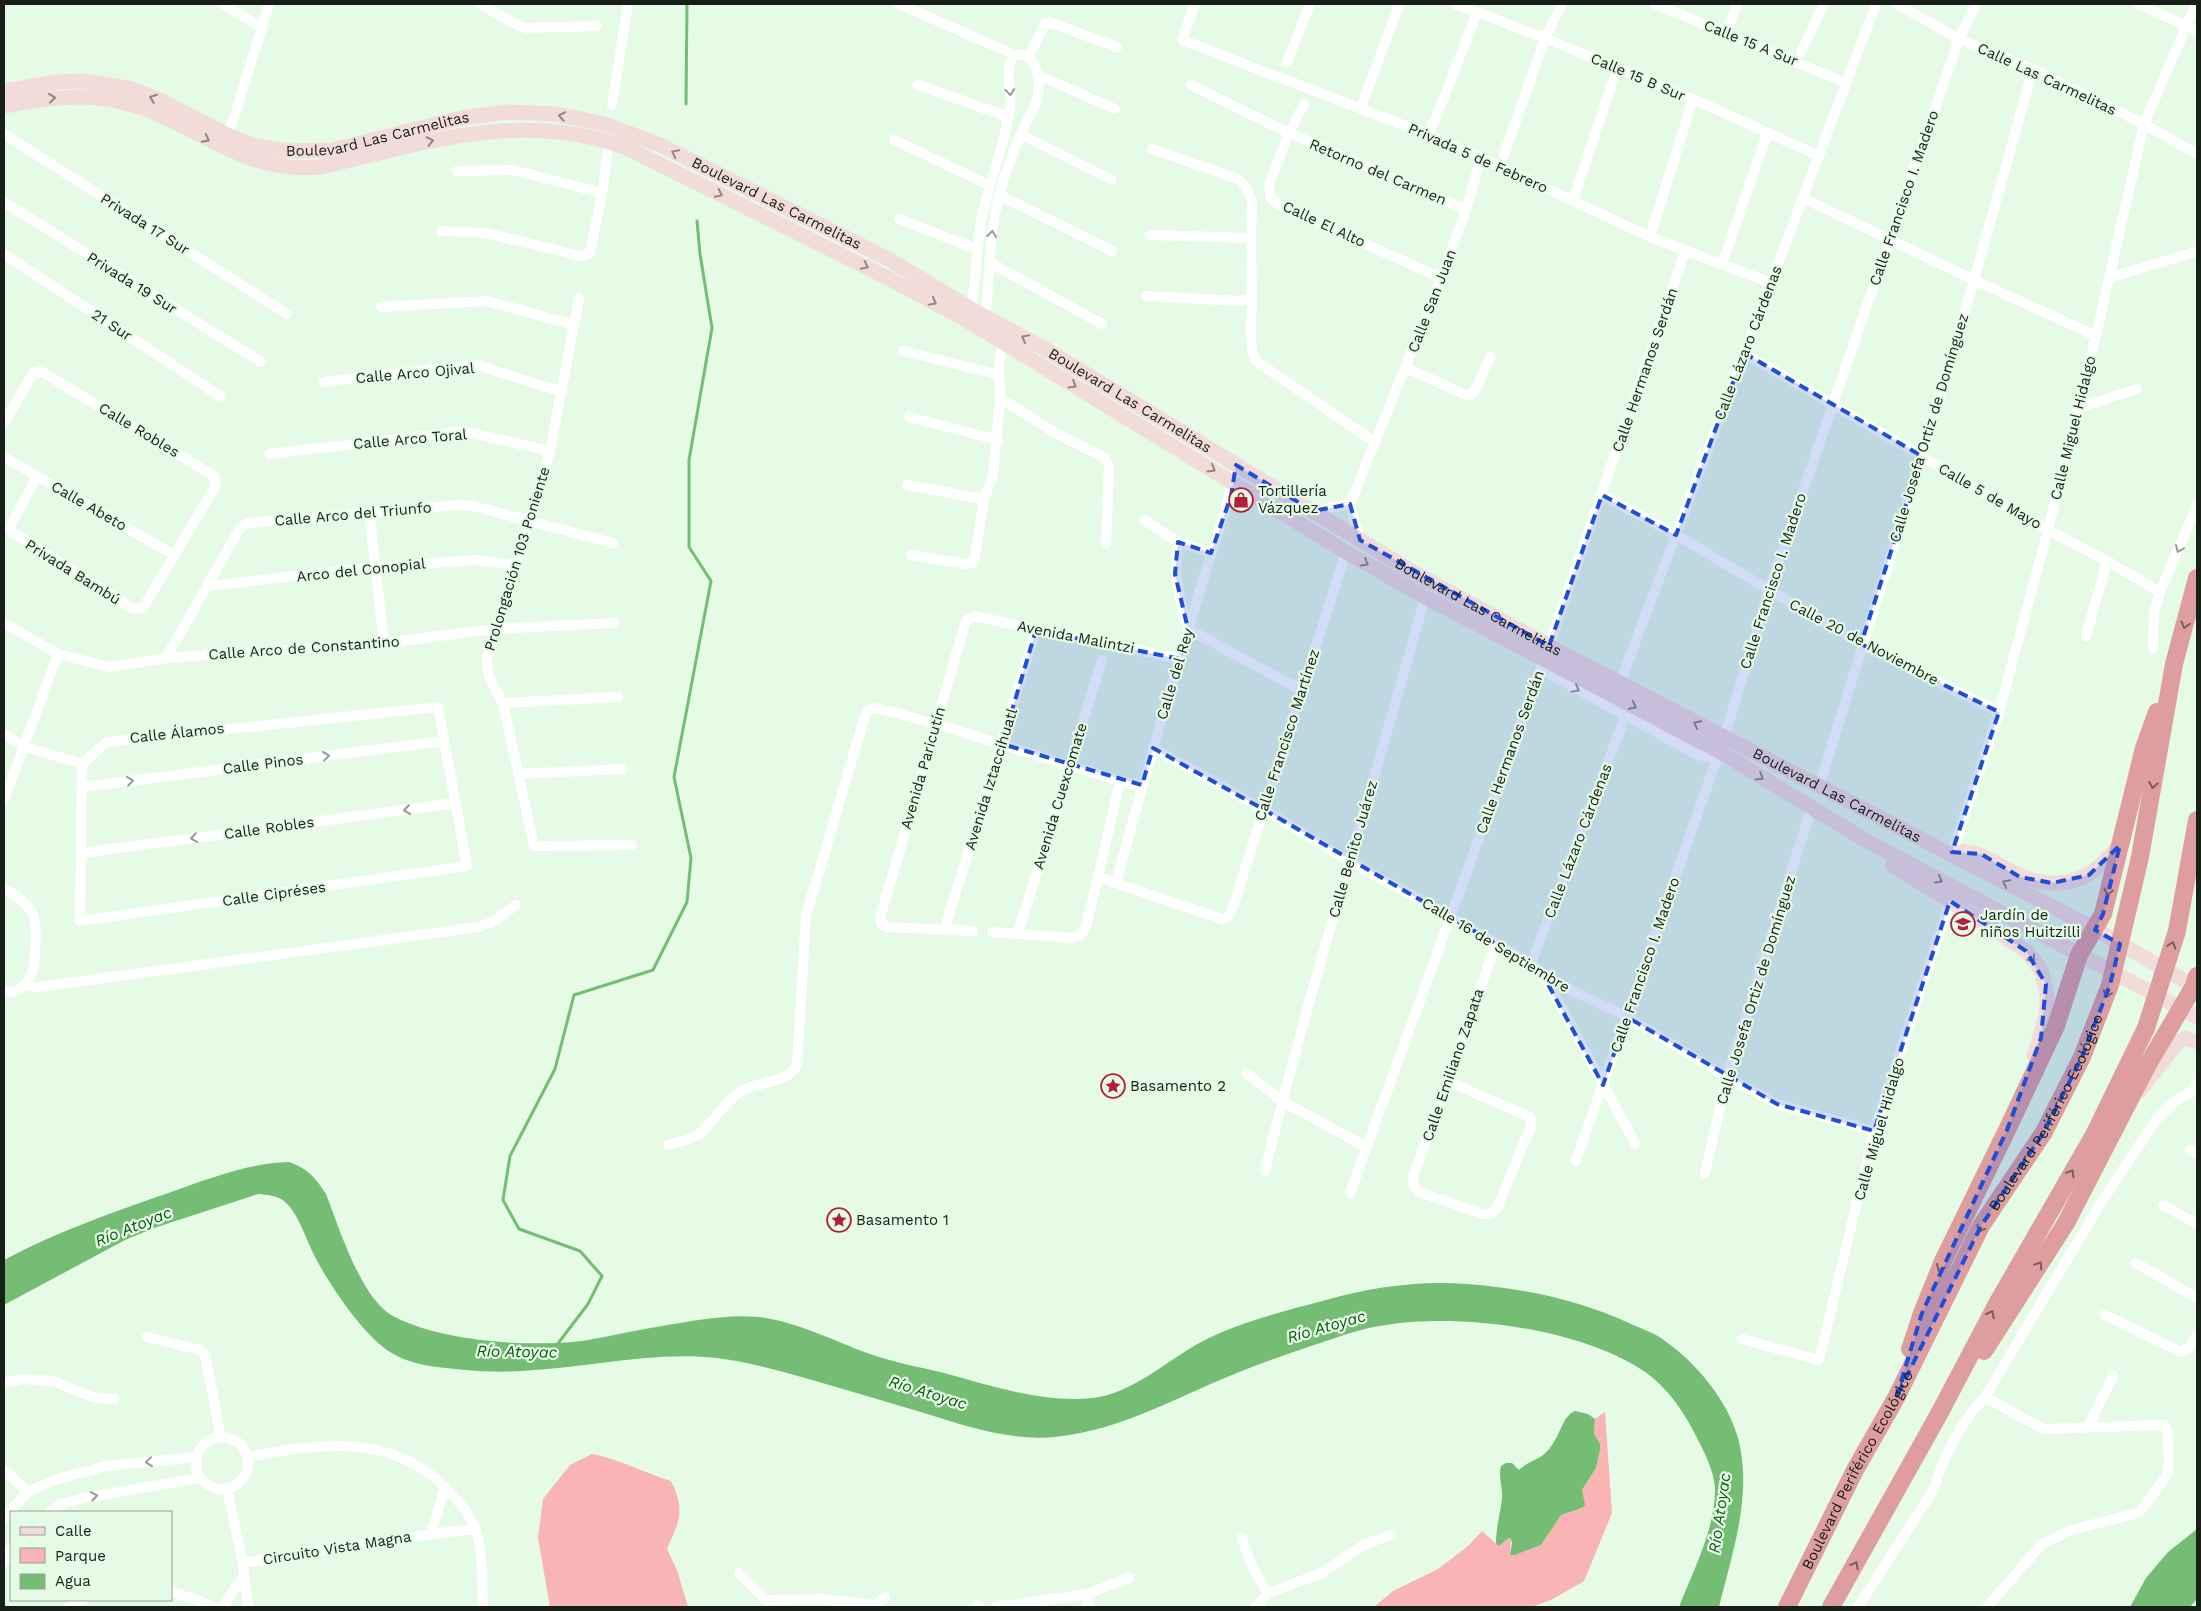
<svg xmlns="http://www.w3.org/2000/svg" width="2201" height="1611" viewBox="0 0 2201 1611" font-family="'Work Sans',sans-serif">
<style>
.green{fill:#f9b4b5}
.water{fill:#75bd74}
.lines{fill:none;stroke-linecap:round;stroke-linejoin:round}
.stream{stroke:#75bd74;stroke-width:3}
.minor{stroke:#fff;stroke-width:10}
.secondary{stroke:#f2dbdb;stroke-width:15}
.trunk{stroke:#de9ea0;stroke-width:18}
.oneway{stroke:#979a97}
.oneway2{stroke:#908683}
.oneway3{stroke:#7b5e5c}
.marked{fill:#1d4ed8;fill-opacity:0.2;stroke:#1d4ed8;stroke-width:4;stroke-dasharray:10 6;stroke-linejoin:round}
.labels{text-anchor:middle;stroke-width:4.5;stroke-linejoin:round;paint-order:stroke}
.street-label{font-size:15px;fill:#181f18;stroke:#e6fbe5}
.poi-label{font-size:15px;fill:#181f18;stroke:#e6fbe5;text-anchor:start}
.water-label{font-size:16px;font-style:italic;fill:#06570f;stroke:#e6fbe5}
</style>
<rect width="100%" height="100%" fill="#e6fbe5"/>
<path class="green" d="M1605,1412L1612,1513L1584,1581L1551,1600L1531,1607H1374L1393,1591L1438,1569L1468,1546L1482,1531L1499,1546L1509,1538L1511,1539L1510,1555H1515L1541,1545L1561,1515L1582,1508V1490L1596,1468L1600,1450L1594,1434L1595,1419Z
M592,1454C620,1459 644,1473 671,1481C686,1511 679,1521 667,1549L677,1570L688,1607H550L538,1538L543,1499L570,1465Z"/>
<path class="water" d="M289,1162C308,1169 315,1177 326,1194C339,1227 361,1299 393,1316C436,1339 508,1345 557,1343C592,1342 627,1331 662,1326C693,1321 727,1314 758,1317C792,1320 835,1341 867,1353C892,1362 919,1367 944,1373C992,1386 1042,1403 1092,1398C1132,1394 1166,1361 1201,1342C1239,1322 1285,1311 1326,1300C1371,1287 1420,1280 1467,1284C1522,1288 1579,1300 1629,1323C1639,1328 1652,1332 1661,1338C1696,1362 1729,1401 1739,1442C1752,1497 1732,1554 1719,1607H1679C1693,1571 1716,1527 1715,1488C1714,1472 1705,1453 1697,1438C1685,1413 1666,1385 1642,1370C1577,1327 1450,1311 1374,1327C1357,1330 1339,1337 1323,1342C1283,1355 1244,1369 1206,1386C1157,1408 1108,1432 1054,1437C1010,1441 966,1426 924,1413C887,1402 850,1391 812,1380C781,1371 749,1362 717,1358C652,1351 587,1368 522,1371C489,1373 456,1370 424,1365C410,1362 395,1357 383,1347C358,1327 329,1284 314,1255C305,1237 299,1214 284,1201C276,1195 267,1195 258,1194L154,1228L125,1240L4,1305V1260C58,1231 116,1211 174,1191C211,1178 249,1163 289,1162Z
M1575,1411L1588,1414L1595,1419L1594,1434L1600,1444V1450L1596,1468L1582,1490L1585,1505L1582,1508L1561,1515L1541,1545L1515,1555H1510L1512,1543L1511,1539L1509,1538L1499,1546L1496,1544C1496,1528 1500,1514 1502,1499C1503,1488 1498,1477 1501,1466L1506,1463H1512L1519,1470C1533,1457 1543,1462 1555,1440C1561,1431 1564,1415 1575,1411Z
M2197,1529V1599L2190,1607H2130L2146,1578L2168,1552Z"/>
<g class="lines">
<path class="stream" d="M686,104L687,4
M556,1346L588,1304L602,1276L580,1251L519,1229L503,1200L510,1156L555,1069L574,995L653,970L687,902L691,858L674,777L711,581L689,547V460L712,328L700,254L697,221"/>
<path class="minor" d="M223,4L261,27
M480,4L519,26L526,28L597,26
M899,4L1015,55
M1195,4L1182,40L1429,135L1497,165L1650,237L1771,283
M1455,4L1545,38L1693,99L1819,156
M1655,4L1846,83
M1897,4L1959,39L2033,69L2144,124L2197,154
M2139,4L2197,31
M1726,32L1737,4
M1801,52L1824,4
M1029,56L1045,24L1049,22L1117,47
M1287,62L1310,4
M1038,75L1115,109
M918,85L1009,117
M1191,85L1289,133L1466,210
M1304,104L1289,133L1269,185L1271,198L1279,205L1441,278
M612,105L628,4
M1361,108L1399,4
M4,134L287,314
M1020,134L1112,180
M227,135L235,115L269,4
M1429,135L1477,13
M894,140L989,185
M1504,155L1545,38L1562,4
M457,171L513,170L602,193
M999,195L1112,251
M1803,198L1974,280L2096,336
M1573,200L1617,68
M4,202L261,362
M899,219L977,249
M441,231L486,233L581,256L590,253L603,189L609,141
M1150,235L1251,238
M1650,237L1693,99
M4,254L220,396
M989,262L1102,324
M1722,264L1768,132
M2109,278L2195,252
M1146,296L1240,301L1252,298L1251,238L1252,201L1247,188L1238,179L1152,149
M579,298L550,451L487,659V667L490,679L503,703L534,846L632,845
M1252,298C1252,317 1247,343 1256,361L1376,443
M381,307L487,301L574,325
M970,313C977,283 975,252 981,222C988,183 1005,146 1010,107C1013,89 1002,70 1015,55C1039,51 1041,84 1037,101C1015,144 1001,178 993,226C988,258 990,290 984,322
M903,351L999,375
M1744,353L2048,530L2107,561L2160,592
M1406,368L1464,394L1471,395L1476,389L1490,357
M324,382L469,365L480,366L562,392
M1000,398L1057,434L1105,458L1109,466L1106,544
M2078,408L2137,389
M909,417L998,440
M4,423L33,373L38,371L44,373L214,476L216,485L143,608L133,609L11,531V525L37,476
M269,454L457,432L471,433L550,451
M4,457L174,555
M907,485L984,499
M1602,495L1676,535L1861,644L1999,712
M1350,504L1441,278L1466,210L1481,158
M369,511L384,643
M1314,511L1350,504L1360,540
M1144,520L1178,542L1211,553
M1178,542C1173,573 1179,600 1188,629L1301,690
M911,555L967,564L973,563L975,557L984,499L993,475L1000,398L999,365L1004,337
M207,586L375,567L477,560L516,565
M4,623L58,654L110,667L166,658L384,643L495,629L614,623
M2086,637L2107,561
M2153,648L2154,613L2160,592L2197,505
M166,658L240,528L248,523L459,505L473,506L613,543
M1543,662L1546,672L1698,755L1708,757L1719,751
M1620,683L1876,4
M503,703L618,697
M438,707L467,866L80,921L82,764L107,742Z
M4,734L23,746L82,764
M1153,748L1263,809L1349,861L1450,916L1531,964L1544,977L1627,1017L1727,1077L1777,1104L1874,1131
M518,774L623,769
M1819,786L1922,456L1974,280L2033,69
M82,787L444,741
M4,800L58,654
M82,853L455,803
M1952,853L1999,712L2048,530L2096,336L2144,124L2196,4
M1098,877L1222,919L1227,918L1231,913L1346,552
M1116,883C1141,789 1168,697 1196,604C1209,558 1227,513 1236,465
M4,888C14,895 27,902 33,914C37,924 36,965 31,975C28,984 20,989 12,993L4,990
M945,928L1036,630
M973,931L887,927L881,924L880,918L966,621L973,616L1180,659
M992,932L1072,938L1081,935L1086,926L1098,877L1120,781
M1018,933L1102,660
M1531,964L1625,717
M1545,977L1635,1143
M24,986L39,987L479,927L493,922L516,905
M1246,1073L1282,1101L1366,1147
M1447,1081L1530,1117L1531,1126L1497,1208L1491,1214H1483L1419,1192L1414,1186L1413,1177L1496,944
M668,1145C680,1142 694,1139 703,1131C717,1117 726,1099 744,1090C760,1081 789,1083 797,1065L806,916L866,712L871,709L877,708L936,724L1120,781L1142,785
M2190,1150L2197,1154
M1576,1161L1724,738L1769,590L1959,39L1976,4
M1265,1171C1312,978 1373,789 1425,597
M1705,1173L1727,1077L1811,809
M1350,1193L1549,646L1685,252
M2163,1205L2197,1224
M2136,1263L2197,1298
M2105,1315L2181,1352L2189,1347L2197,1335
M147,1337L200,1350L205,1354L221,1438
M1742,1339L1819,1360L1874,1131L1950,901
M4,1383L22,1379L53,1381L82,1393L97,1398L114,1399
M1985,1397L2043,1429L2164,1425L2168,1433L2169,1468L2165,1478L2143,1508L2138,1513L2071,1530L2041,1545L1987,1607
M2088,1427L2113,1376
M196 1463a26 26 0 1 1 52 0a26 26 0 1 1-52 0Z
M247,1457C317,1444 388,1432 444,1486C456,1498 469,1512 475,1528C483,1546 482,1586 483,1607
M4,1470L28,1492
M227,1489L243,1563L248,1607
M49,1512L61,1504L84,1498L201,1478
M4,1517L28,1492L54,1480L106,1466L197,1457
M431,1534L445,1487
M1242,1538C1248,1559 1256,1576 1268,1593
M4,1563L11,1548
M243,1563L431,1534L476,1529
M739,1573L766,1600
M171,1592L198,1600L213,1607
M1087,1594L1088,1607
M766,1600L822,1599L875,1605
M875,1605L885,1597
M977,1605L980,1607
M69,1607L83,1600
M222,1607L244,1576
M996,1607L1087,1594L1129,1578
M1256,1607L1268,1593L1320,1574L1365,1544L1391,1535
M1858,1607L1934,1489C1943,1456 1962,1421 1985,1397L2102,1201L2156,1120L2174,1102L2192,1091L2197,1084"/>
<g class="secondary">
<path id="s1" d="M4,91L57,82L82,81L128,88L158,99L227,135L256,146L287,151L332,150L461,118L507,112L553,114L587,120L610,126L660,145L890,260L971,309L1045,349L1413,572L1549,646L2095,929L2197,988"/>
<path d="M4,106C43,99 82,92 121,102C195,119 238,175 321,167C424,143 525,108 629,149L890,279L968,321L1346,552L1425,597L1719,751L1865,840L2197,1017"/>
<path d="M1952,853C1973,848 1987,858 2005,868C2030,883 2062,890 2089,874C2101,867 2110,855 2120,845"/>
<path d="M1892,865L1969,913L2026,951L2035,961L2042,973L2047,996L2046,1016L2034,1056"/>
<path d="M2140,1090L2178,1042L2185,1038L2197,1042"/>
</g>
<g class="trunk">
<path d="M1910,1349L1922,1313L1943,1261L2007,1130L2056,1026L2079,955L2103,914L2144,748L2157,712"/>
<path d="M1984,1351L2066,1223L2147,1066L2194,986L2197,976"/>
<path id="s2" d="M1787,1607L1855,1470L1896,1398L1981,1226L2044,1132L2082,1057L2110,985L2140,857L2174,664L2197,578"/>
<path d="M1831,1607L1939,1414L1998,1302L2094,1135L2146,1028L2177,931L2197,820"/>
</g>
</g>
<defs><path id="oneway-chevron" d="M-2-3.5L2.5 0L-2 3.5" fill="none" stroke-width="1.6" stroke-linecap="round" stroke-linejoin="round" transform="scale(1.25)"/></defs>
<g class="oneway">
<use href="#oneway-chevron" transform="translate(1010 92) rotate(85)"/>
<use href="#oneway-chevron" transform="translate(992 234) rotate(-83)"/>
<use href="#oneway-chevron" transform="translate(2179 549) rotate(113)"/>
<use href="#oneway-chevron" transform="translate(1576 689) rotate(29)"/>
<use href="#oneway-chevron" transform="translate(326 756) rotate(-7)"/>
<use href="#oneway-chevron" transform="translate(130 781) rotate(-7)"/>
<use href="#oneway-chevron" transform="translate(407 810) rotate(172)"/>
<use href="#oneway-chevron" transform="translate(194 838) rotate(172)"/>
<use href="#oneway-chevron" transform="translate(149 1462) rotate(174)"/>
<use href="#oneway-chevron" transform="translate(94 1496) rotate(-10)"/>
</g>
<g class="oneway2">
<use href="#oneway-chevron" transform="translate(52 98) rotate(-6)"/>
<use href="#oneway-chevron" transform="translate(153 98) rotate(-159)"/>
<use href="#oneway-chevron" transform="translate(562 116) rotate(-169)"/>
<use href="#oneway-chevron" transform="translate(206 139) rotate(27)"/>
<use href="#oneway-chevron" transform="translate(430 141) rotate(-12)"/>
<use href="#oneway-chevron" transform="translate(675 153) rotate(-154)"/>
<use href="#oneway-chevron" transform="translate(719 194) rotate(26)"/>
<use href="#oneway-chevron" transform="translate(865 266) rotate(26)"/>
<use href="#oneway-chevron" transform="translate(933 302) rotate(29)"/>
<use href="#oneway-chevron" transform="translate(1025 338) rotate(-151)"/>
<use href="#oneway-chevron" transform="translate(1073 385) rotate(31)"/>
<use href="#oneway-chevron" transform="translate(1212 469) rotate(31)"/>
<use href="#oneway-chevron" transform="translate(1365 563) rotate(30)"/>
<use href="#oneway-chevron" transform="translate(1633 706) rotate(28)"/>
<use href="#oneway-chevron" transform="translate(1697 724) rotate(-152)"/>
<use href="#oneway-chevron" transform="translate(1760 777) rotate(32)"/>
<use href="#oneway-chevron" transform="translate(1939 880) rotate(29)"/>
<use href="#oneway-chevron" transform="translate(2006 883) rotate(-152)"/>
<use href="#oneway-chevron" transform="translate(2032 959) rotate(52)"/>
</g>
<g class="oneway3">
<use href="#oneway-chevron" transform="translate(2185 625) rotate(105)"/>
<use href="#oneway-chevron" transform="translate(2153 785) rotate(100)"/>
<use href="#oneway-chevron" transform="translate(2108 892) rotate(103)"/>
<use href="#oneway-chevron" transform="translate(2172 945) rotate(-72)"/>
<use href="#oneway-chevron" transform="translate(2107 994) rotate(111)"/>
<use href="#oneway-chevron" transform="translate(2071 1173) rotate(-59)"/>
<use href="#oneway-chevron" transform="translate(1980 1229) rotate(119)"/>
<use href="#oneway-chevron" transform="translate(2039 1265) rotate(-57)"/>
<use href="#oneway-chevron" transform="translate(1940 1268) rotate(112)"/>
<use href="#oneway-chevron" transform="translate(1991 1314) rotate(-63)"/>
<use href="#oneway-chevron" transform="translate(1855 1565) rotate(-61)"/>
</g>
<path class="marked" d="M1744,353L1922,456L1861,644L1999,712L1952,852L1981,854L2020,877L2052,883L2089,875L2120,845L2103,914L2095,930L2120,944L2110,985L2082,1057L2044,1132L1981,1226L1896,1398L1922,1313L2007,1130L2041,1038L2046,984L2026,951L1950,901L1874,1131L1777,1104L1627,1017L1603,1085L1544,977L1531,964L1263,809L1153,748L1142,785L1002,744L1036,630L1180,659L1188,629L1175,574L1178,542L1211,553L1231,496L1236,465L1313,511L1350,504L1360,540L1549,646L1602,495L1676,535Z"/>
<defs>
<g id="shop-ring" transform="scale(1.25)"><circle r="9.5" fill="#e6fbe5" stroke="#b21f39" stroke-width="1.5"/><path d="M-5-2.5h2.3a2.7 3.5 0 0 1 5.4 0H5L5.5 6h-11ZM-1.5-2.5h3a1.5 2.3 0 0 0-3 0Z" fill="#b21f39"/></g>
<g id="school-ring" transform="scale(1.25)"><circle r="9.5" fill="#e6fbe5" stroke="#b21f39" stroke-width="1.5"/><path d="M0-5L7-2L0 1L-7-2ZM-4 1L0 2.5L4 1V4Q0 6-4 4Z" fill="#b21f39"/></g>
<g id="sight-ring" transform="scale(1.25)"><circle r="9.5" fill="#e6fbe5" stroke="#b21f39" stroke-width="1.5"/><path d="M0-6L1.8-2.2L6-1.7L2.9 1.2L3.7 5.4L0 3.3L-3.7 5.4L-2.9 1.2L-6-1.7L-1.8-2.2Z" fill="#b21f39"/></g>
</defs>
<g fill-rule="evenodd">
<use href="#shop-ring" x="1241" y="500"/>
<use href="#school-ring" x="1963" y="924"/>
<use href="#sight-ring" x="1113" y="1086"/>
<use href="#sight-ring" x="839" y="1220"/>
</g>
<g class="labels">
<g class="street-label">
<text transform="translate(1751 43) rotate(22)" y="5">Calle 15 A Sur</text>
<text transform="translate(1638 77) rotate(23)" y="5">Calle 15 B Sur</text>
<text transform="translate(2047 79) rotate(25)" y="5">Calle Las Carmelitas</text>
<text dy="5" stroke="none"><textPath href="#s1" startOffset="390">Boulevard Las Carmelitas</textPath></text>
<text transform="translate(1478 158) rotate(24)" y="5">Privada 5 de Febrero</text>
<text transform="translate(1378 172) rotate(23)" y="5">Retorno del Carmen</text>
<text transform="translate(1904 198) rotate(-71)" y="5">Calle Francisco I. Madero</text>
<text dy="5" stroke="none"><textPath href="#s1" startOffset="810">Boulevard Las Carmelitas</textPath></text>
<text transform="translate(145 224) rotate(32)" y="5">Privada 17 Sur</text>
<text transform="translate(1324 224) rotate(25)" y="5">Calle El Alto</text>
<text transform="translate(132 283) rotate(32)" y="5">Privada 19 Sur</text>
<text transform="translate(1432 301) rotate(-69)" y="5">Calle San Juan</text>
<text transform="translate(112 325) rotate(33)" y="5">21 Sur</text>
<text transform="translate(1748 343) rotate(-69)" y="5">Calle Lázaro Cárdenas</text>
<text transform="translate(1645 370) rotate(-71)" y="5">Calle Hermanos Serdán</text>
<text transform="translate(415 373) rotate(-5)" y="5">Calle Arco Ojival</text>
<text dy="5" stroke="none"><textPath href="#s1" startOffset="1215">Boulevard Las Carmelitas</textPath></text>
<text transform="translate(1929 428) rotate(-73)" y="5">Calle Josefa Ortiz de Domínguez</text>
<text transform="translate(2073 428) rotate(-76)" y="5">Calle Miguel Hidalgo</text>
<text transform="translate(139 430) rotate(31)" y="5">Calle Robles</text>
<text transform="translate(410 439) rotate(-5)" y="5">Calle Arco Toral</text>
<text transform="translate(1990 496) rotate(30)" y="5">Calle 5 de Mayo</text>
<text transform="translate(89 506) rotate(30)" y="5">Calle Abeto</text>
<text transform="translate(353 514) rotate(-5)" y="5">Calle Arco del Triunfo</text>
<text transform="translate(517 559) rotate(-73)" y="5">Prolongación 103 Poniente</text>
<text transform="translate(361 570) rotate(-6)" y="5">Arco del Conopial</text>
<text transform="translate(73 572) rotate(32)" y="5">Privada Bambú</text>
<text transform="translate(1773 581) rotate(-72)" y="5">Calle Francisco I. Madero</text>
<text dy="5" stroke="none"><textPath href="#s1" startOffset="1620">Boulevard Las Carmelitas</textPath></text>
<text transform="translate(1076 637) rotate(11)" y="5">Avenida Malintzi</text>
<text transform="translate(1864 642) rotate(28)" y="5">Calle 20 de Noviembre</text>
<text transform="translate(304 648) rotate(-4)" y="5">Calle Arco de Constantino</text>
<text transform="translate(1175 674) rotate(-73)" y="5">Calle del Rey</text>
<text transform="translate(177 733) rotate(-6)" y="5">Calle Álamos</text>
<text transform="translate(1287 735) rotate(-72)" y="5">Calle Francisco Martínez</text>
<text transform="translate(1510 752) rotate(-70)" y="5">Calle Hermanos Serdán</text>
<text transform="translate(263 764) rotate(-7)" y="5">Calle Pinos</text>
<text transform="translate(923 768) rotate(-74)" y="5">Avenida Paricutín</text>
<text transform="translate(991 779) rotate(-73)" y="5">Avenida Iztaccíhuatl</text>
<text dy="5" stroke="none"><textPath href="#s1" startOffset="2025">Boulevard Las Carmelitas</textPath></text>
<text transform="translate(1060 796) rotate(-73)" y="5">Avenida Cuexcomate</text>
<text transform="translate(269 828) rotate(-8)" y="5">Calle Robles</text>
<text transform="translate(1578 841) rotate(-69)" y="5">Calle Lázaro Cárdenas</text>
<text transform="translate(1353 849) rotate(-74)" y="5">Calle Benito Juárez</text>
<text transform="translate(274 894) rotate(-8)" y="5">Calle Cipréses</text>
<text transform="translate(1496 945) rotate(31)" y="5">Calle 16 de Septiembre</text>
<text transform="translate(1645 965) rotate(-71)" y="5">Calle Francisco I. Madero</text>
<text transform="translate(1756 990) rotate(-73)" y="5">Calle Josefa Ortiz de Domínguez</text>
<text transform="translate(1453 1065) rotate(-71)" y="5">Calle Emiliano Zapata</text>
<text dy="5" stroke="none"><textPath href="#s2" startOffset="559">Boulevard Periférico Ecológico</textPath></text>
<text transform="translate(1879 1129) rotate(-74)" y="5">Calle Miguel Hidalgo</text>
<text dy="5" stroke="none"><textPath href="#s2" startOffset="154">Boulevard Periférico Ecológico</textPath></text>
<text transform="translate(337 1548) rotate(-9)" y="5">Circuito Vista Magna</text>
</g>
<g class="poi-label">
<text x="1258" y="496">Tortillería<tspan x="1258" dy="17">Vázquez</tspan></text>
<text x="1980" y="920">Jardín de<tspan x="1980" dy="17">niños Huitzilli</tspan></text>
<text x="1130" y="1091">Basamento 2</text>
<text x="856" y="1225">Basamento 1</text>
</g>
<g class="water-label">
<text transform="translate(133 1226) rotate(-22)" y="6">Río Atoyac</text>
<text transform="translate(1326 1326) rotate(-16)" y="6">Río Atoyac</text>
<text transform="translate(517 1351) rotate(1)" y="6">Río Atoyac</text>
<text transform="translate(928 1392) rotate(17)" y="6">Río Atoyac</text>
<text transform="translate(1719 1513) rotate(-82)" y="6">Río Atoyac</text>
</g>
</g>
<rect width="2201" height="1611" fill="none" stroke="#181f18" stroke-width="10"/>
<rect x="10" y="1511" width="162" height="90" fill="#e6fbe5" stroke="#94a393"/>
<rect x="20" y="1527" width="25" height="8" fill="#f2dbdb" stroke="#94a393"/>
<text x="55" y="1536" font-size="15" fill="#181f18">Calle</text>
<rect x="20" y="1548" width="25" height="15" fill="#f9b4b5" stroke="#94a393"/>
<text x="55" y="1561" font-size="15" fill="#181f18">Parque</text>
<rect x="20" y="1574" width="25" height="15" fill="#75bd74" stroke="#94a393"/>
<text x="55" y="1586" font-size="15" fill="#181f18">Agua</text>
</svg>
